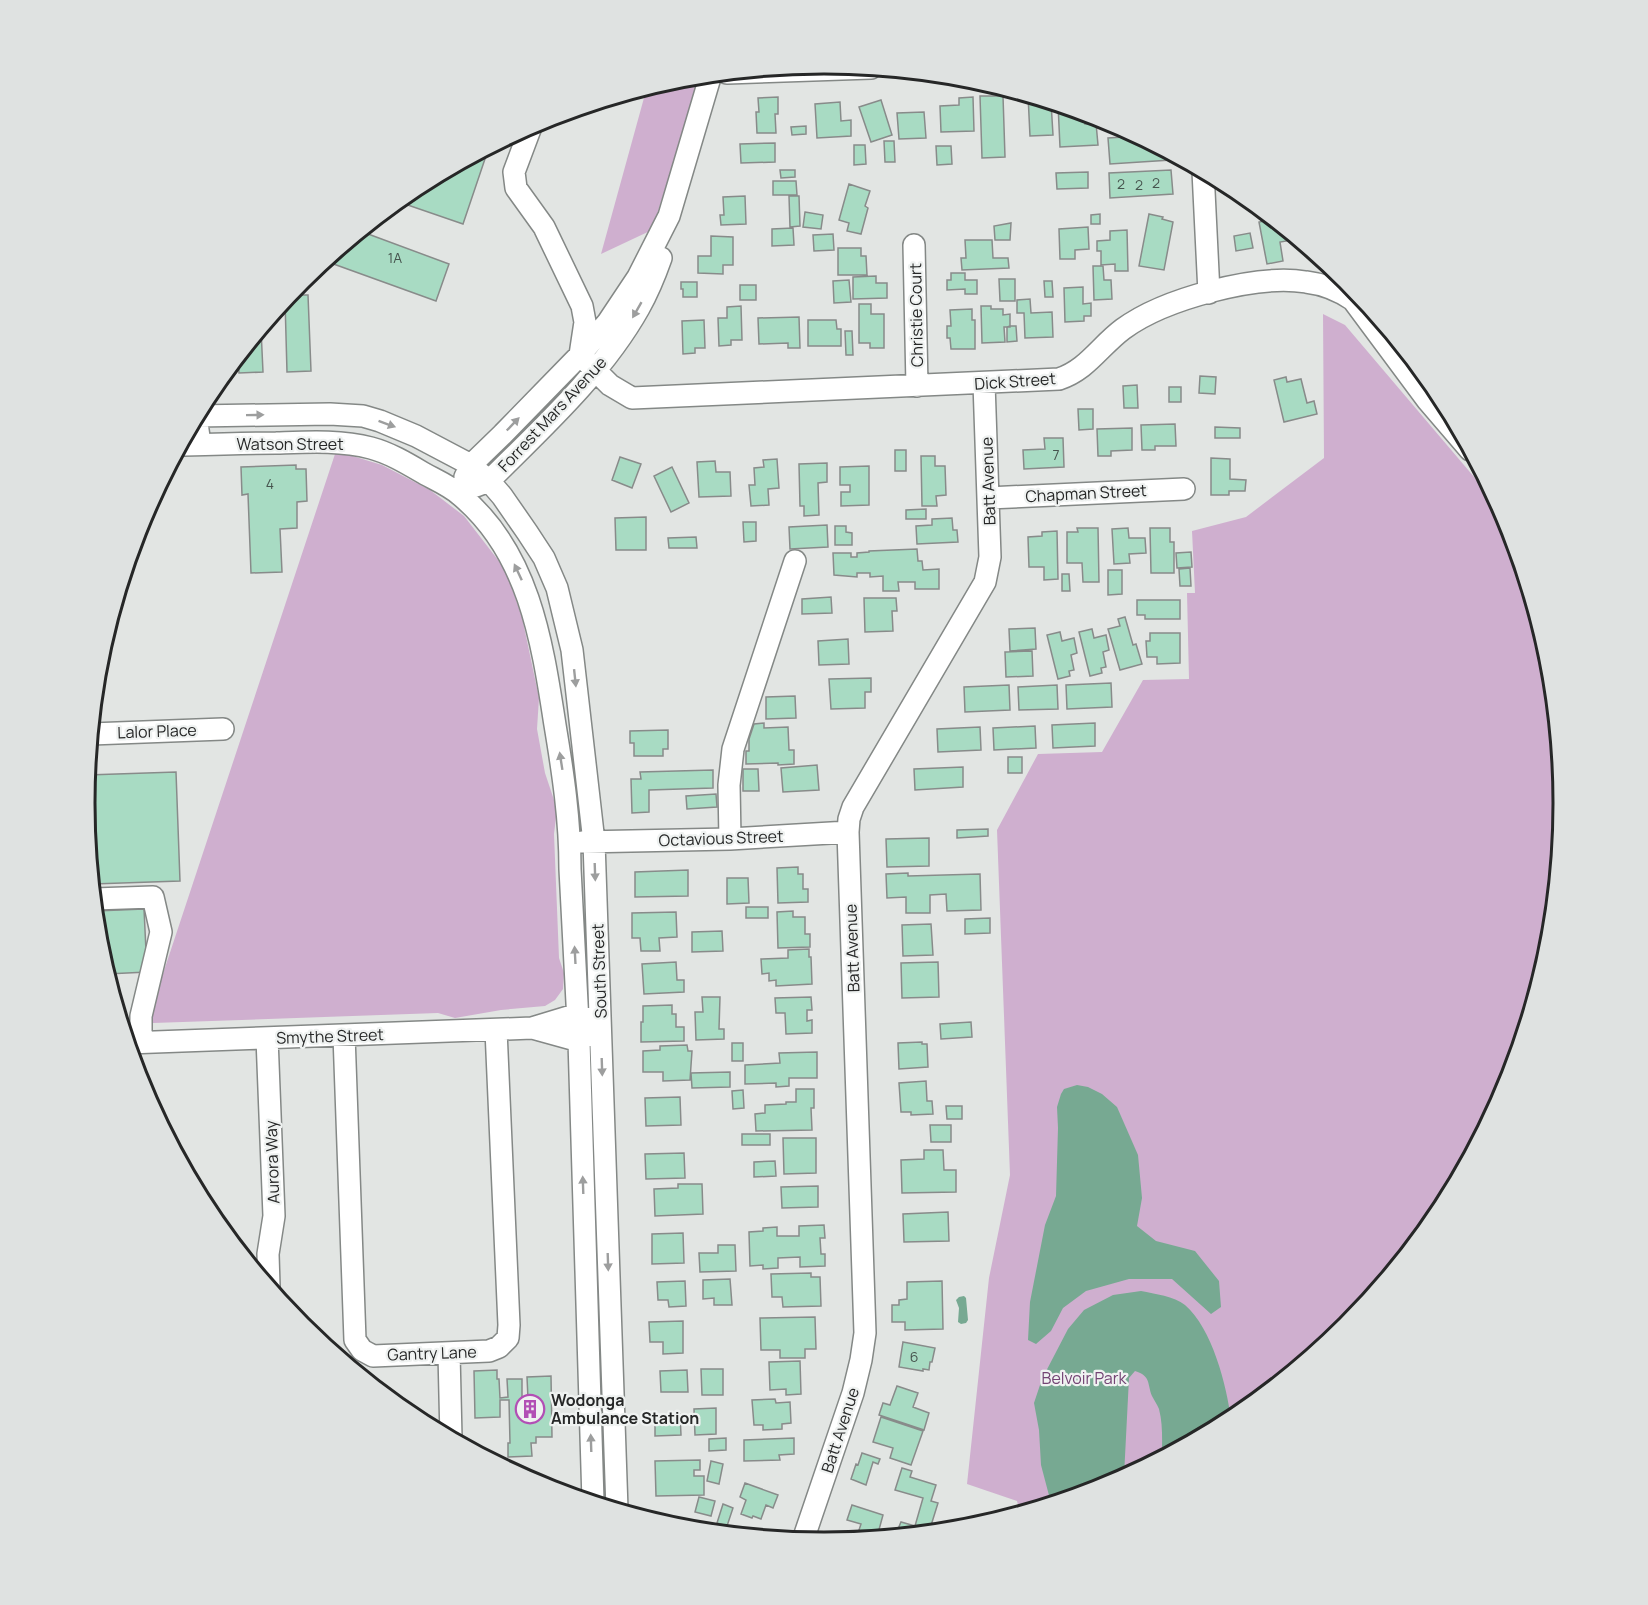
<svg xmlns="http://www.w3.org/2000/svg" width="1648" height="1605" viewBox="0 0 1648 1605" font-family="Manrope,sans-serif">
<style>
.green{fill:#cfafcf}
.water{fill:#77a992}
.building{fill:#a8dbc3;stroke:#888b8a;stroke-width:1.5}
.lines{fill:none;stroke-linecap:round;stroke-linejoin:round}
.minor-casing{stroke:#848886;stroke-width:24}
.minor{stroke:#fff;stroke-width:21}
.oneway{fill:#9d9e9e}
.labels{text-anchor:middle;stroke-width:4.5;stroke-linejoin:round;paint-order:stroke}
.number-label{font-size:14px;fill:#46544e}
.street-label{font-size:16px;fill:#262727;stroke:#eff2f1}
.park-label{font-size:16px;fill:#734474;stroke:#eff2f1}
.poi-label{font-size:16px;font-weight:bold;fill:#262727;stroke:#eff2f1;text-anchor:start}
.rim{fill:none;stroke:#262727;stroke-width:3}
</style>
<rect width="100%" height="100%" fill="#e2e5e3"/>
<path class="green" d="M701,75L652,230L601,254L647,87L680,77Z
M1323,314L1345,325L1503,511L1507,520L1549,659L1563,803L1549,947L1507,1086L1439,1214L1347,1326L1235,1418L1107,1486L1020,1512L1017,1501L967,1484L989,1278L1010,1175L997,830L1038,754L1102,752L1143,680L1189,679L1187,593H1195L1192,531L1246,517L1324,458Z
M336,451L382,465L430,490L464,516L505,569L522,617L539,698L537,729L545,773L557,809L554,834L559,958L564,973L563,989L555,1000L545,1006L501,1010L455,1018L438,1013L153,1023L150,1013Z"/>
<path class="water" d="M1077,1085L1088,1087L1102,1094L1117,1107L1138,1155L1142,1198L1137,1226L1156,1241L1195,1251L1219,1281L1221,1307L1211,1314L1172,1279H1129L1086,1291L1063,1308L1051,1331L1036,1344L1028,1340L1030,1302L1045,1225L1056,1196L1058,1128L1057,1107L1061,1094L1064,1089Z
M1141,1291C1155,1294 1174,1296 1185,1305C1212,1328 1227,1386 1231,1420L1162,1456C1162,1441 1163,1424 1159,1409C1157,1404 1154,1400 1152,1396C1147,1383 1151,1376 1135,1371L1129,1378L1124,1476L1107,1486L1051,1503L1041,1465L1039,1430L1034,1403L1042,1379L1068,1329L1084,1310L1113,1295Z
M964,1296L966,1298L968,1320L966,1323L961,1324L958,1322L959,1308L956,1300L959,1297Z"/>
<path class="building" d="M1028,95L1051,102L1053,135L1030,136Z
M980,96H1003L1005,157L982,158Z
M778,97V114H775L776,133H757L756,112H759L758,98Z
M973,97L974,131L941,132L940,106L959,105V98Z
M881,100L892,135L871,142L859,107Z
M840,102L841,121L851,120V136L817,138L815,104Z
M1058,104L1085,113V124L1096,123L1098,145L1060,147Z
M924,112L926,138L899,139L897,113Z
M806,126V134L792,135L791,127Z
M1139,136L1171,153V160L1110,164L1108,138Z
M884,141H894L895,162H885Z
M775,143V162L741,163L740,144Z
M854,145H865L866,164L854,165Z
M936,146H951L952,164L937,165Z
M489,147L463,224L396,201L413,187Z
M780,170H795V177L781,178Z
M1171,170L1173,194L1110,198L1109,173Z
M1088,172V188L1057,189L1056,173Z
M773,181H796L797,195H773Z
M849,184L870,191L865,206L868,208L861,234L847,231L849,223L839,220Z
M745,196L746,224L721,225L720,215H724L723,197Z
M789,196H799L800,226L790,227Z
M805,212L823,215L821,229L803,227Z
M1100,214V224H1091V215Z
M1149,214L1163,217L1162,219L1173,222L1164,270L1139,266Z
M1274,219L1298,239L1280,242L1283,261L1267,264L1259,222Z
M1011,223L1010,240H995L994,226Z
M1088,227L1089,249L1075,250V259H1060L1059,229Z
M793,228L794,245L772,246V229Z
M1127,230L1128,271H1115V264L1101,265V251H1097V241L1110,240V231Z
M360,231L449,264L436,301L328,262L331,255Z
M1250,233L1253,248L1236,251L1234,236Z
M833,234L834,250L814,251L813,235Z
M711,236L733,237V265H723V274L698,273V256H711Z
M965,240H992L993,258H1008L1009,268L962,270L961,258H966Z
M838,248H861V256H866L867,275H838Z
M1093,266H1103L1104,280H1111L1112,299L1094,300Z
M951,273H965V280H977V294H965V289L947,290V280H951Z
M876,276V283H887V298L853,299V277Z
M999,279H1015V301H1000Z
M849,280L851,302L834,303L833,281Z
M1044,281H1052L1053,297H1045Z
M681,282H697V297H683V289H681Z
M740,285H756V300H740Z
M1083,287V304L1091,303V316H1084V321L1065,322L1064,288Z
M292,291H300L301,295H308L311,371L287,372L285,300Z
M1030,299L1031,313L1052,312L1053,337L1025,338L1024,313H1017V300Z
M859,304H871V314H884V348H870V343H859Z
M741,306L742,340H731V345L719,346L718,318H727V307Z
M981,306H991V309H1003V315L1010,314V327H1004L1005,342L982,343Z
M972,309V320H975V349H951L950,338H947V326H951L950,310Z
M799,317L800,348H788V343L759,344L758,318Z
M704,320L705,348H695V353L683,354L682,321Z
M808,320H836L837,329H841V346H808Z
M1010,326H1016L1017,341L1007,342V327Z
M261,329L263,372L239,373L238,357Z
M845,331H852L853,355H846Z
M1200,376L1216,377L1215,394L1199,393Z
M1286,377L1287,382L1301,379L1307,403L1314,401L1317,414L1284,422L1274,380Z
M1137,385L1138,408H1124L1123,386Z
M1169,387H1181V402H1169Z
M1078,409H1093V429L1079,430Z
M1175,424L1176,446H1155V450H1142L1141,425Z
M1215,427L1240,428V438H1215Z
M1132,428V450L1111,451V456H1098L1097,429Z
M1044,438H1063L1064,467L1024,469L1023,450L1045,449Z
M895,450H906V471H895Z
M921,456H935V466H945L946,495L936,496L937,506H922Z
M620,457L641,464L632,488L612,480Z
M1211,458L1230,459V479L1246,480L1245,491H1229V495H1211Z
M777,459L779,488L768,489L769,505L751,506L749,485H755L754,468L764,467L763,460Z
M715,461L716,472H730L731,496L699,497L697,462Z
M827,463V482L818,483L819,515L804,516V506H800L799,464Z
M296,465V469H306L307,501L297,502V528L280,529L282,572L251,573L248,494L242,495L241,467Z
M869,466V505L841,506V492H850V485H840V467Z
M672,467L689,503L671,512L654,476Z
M926,509V519H906V510Z
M646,517V550H616L615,518Z
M952,518L953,530H957L958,542L917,544L916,526L932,525V519Z
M743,522H756V541L744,542Z
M827,525L828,547L790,549L789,527Z
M835,526H846V532L852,533V545H835Z
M1077,528H1098L1099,582H1083L1082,563H1067V532H1078Z
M1128,528L1129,538H1145L1146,553L1129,554L1130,563L1114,564L1112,529Z
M1150,528H1170V542H1174V573H1151Z
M1057,531L1058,579L1044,580V567H1029L1028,537L1042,536V532Z
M696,537L697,548H669L668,538Z
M917,549L918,561H922L923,570L939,569V589H915V582H898L899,591H883V576L870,577V573H857V577L834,575L833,553H851V557H857V553L869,552V551Z
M1191,552L1192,567L1177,568L1176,553Z
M1190,568L1191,586H1180L1179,569Z
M1108,570H1122V594L1108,595Z
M1062,574H1069L1070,591H1062Z
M831,597L832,613L802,614V599Z
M864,598H896L897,611H892L893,631L865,632Z
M1137,600H1180V619H1145V615H1137Z
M1125,617L1133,645L1136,644L1142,664L1120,670L1108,629L1120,626L1118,619Z
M1035,628L1036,649L1010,651L1009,629Z
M1092,629L1094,638L1106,635L1109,650L1103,652L1106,667L1101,668L1102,673L1090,676L1079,632Z
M1060,632L1062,641L1074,638L1077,653L1071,655L1074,670L1069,671L1070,676L1058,679L1047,635Z
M1150,633H1180V663L1157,664V657H1147L1146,641H1150Z
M848,639L849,664L819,665L818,641Z
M1032,651L1033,676L1006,677L1005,652Z
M871,678V692H865V708L831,709L829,679Z
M1111,683L1112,707L1067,709L1066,685Z
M1009,685L1010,710L965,712L964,687Z
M1057,685L1058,709L1019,710L1018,687Z
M795,696L796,718L766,719V697Z
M764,723V728L788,727L789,750H794V764L778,765V763L746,764V751H749V739L754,724Z
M1095,723V746L1053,748L1052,725Z
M1035,726L1036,748L994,750L993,728Z
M980,727L981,750L938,752L937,729Z
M668,730V749H663V756H634V743H630V731Z
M1008,757H1022V773H1008Z
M817,765L819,790L783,792L781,768Z
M963,767V787L915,790L914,769Z
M743,769H758L759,791H743Z
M713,770V788L649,790V812L632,813L631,779H641L640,772Z
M176,772L180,881L93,884L85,802L87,775Z
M716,794L717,807L687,809L686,796Z
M988,829V836L957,838V830Z
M929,838V866L887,867L886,839Z
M798,867V874H803V889H808V902L778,903L777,868Z
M688,870V896L635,897V872Z
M908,873V876L980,874L981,910L947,911L946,894L930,895V913H906V897L887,898L886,874Z
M727,878H748L749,903L727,904Z
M746,907H768V918H746Z
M144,909L147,972L107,974L99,946L95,911Z
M793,911V917H805V934H810V947L778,948L777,912Z
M676,912L677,937L659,938L660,951H641L640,938H632V913Z
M990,918V933L965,934V919Z
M931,924L933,955L903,956L902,925Z
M722,931L723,951L692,952V932Z
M809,949V957H811L812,984L776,986V980L769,981V973L762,974L761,959L788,958V950Z
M676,962L677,980H684V992L644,994L642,964Z
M938,962L939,997L902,998L901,963Z
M702,997H720L719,1029H724V1039L696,1040L695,1012H703Z
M811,997L812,1010H807V1021L812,1020V1033L786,1034L785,1013H776L775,998Z
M672,1005V1014H676V1027H684V1041L641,1042V1022H643V1006Z
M971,1022L972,1037L941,1039L940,1024Z
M922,1042V1044H927L928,1067L899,1069L898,1043Z
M732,1043H743V1061H732Z
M687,1045L688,1051H692L690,1080L663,1081V1072H643V1051L660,1050V1046Z
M817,1052V1078H789V1086L776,1087V1083L745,1084V1065L780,1063L779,1053Z
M730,1072V1087L692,1088L691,1073Z
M926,1081L927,1101H932L933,1114L911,1115V1112H901L899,1083Z
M796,1089H814V1108H811L812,1130L756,1131L755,1114L765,1113V1105L786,1104V1102H796Z
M743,1090L744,1108L733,1109L732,1091Z
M680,1097L681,1125L646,1126L645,1098Z
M946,1106H962V1119H947Z
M930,1125H951V1142H931Z
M742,1134H770V1145H742Z
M783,1138H816V1173L784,1174Z
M924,1150H943L944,1170H956V1192L902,1193L901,1160L924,1159Z
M684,1153L685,1178L646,1179L645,1154Z
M775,1161L776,1176L754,1177V1162Z
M678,1184H702L703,1214L655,1216L654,1189L678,1188Z
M818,1186V1207L782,1208L781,1187Z
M948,1212L949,1241L904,1242L903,1214Z
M824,1225L825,1238H820L821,1254H825V1266L800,1267V1257L778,1258V1268L763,1269V1265L750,1266L749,1232L763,1231V1228L777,1227V1236H799V1226Z
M683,1233L684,1263L652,1264V1234Z
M718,1245H735L736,1271L700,1272L699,1253H718Z
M811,1273V1277H820L821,1306L783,1307L782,1297H772L771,1274Z
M730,1279L732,1305H714V1298L703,1299V1280Z
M685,1281L686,1306L669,1307L668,1300H658L657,1282Z
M942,1281L943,1329L905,1330V1322H892V1305H899V1300L907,1299V1282Z
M815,1317L816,1349H805V1358H780V1350H761L760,1318Z
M683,1321V1353L663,1354V1342H650L649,1322Z
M903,1342L935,1348L932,1362H930L929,1370L923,1369V1371L899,1367Z
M800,1361L801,1394L786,1395V1389L770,1390L769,1362Z
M701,1369H723V1395H702Z
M497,1370V1379H499L500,1398L508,1397L507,1379H522V1399H528L527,1377L551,1376L552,1437H536V1443H531L532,1456L508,1457V1443H510L509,1400H500V1417L475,1418L474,1371Z
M687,1370L688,1392H661L660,1371Z
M897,1386L918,1393L913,1407L929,1413L924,1430L879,1415L883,1403L890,1405Z
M775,1399L776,1403L790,1402L791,1423L782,1424V1429L763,1430V1425H754L752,1400Z
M716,1408V1434L695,1435L694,1409Z
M680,1414L681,1435L655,1436V1415Z
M881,1417L923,1431L911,1465L890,1458L893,1448L873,1442Z
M726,1438V1450L709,1451V1439Z
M794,1438V1454L779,1455L780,1460L744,1461V1440Z
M862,1453L880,1459L878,1464L873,1462L866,1485L851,1479L856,1464L858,1465Z
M700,1460V1470H694V1476H704V1495L656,1496L655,1461Z
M711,1461L723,1464L719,1484L707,1481Z
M902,1468L912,1471L910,1477L936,1485L931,1501L938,1503L929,1532L921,1530L920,1533L894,1535L896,1528L898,1529L901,1522L915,1526L923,1498L895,1490Z
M745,1483L778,1495L773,1508L766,1505L761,1519L753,1516L752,1518L741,1514L746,1500L740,1497Z
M699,1497L715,1501L711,1516L695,1512Z
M723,1504L733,1508L727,1526L717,1523Z
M852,1505L883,1515L877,1537L861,1538L857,1536L861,1524L847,1520Z"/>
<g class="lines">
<g class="minor-casing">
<path id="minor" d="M727,73L871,68
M532,124L514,172L516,188L544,227L582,306L585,322L580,355L610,385L632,398L1059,379C1087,370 1100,346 1123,329C1164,299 1256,274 1306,282C1323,284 1340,291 1353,300L1428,401L1470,450
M1203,171L1209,293
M914,245L917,386
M200,444L196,416L330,414L363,416L380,421L416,436L471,465L489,481L502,496L527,532L544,558L557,588L572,650L594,842L617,1509
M181,445C213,444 244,443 276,443C308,442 340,440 371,448C390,453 408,464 425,474C436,480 450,486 460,495C529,552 542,641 555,725C563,773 570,820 570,869L579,1041L593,1501
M465,477L471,465L503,434L580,355L608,322L638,277L669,216L711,74
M476,486L489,481C542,428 602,374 639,308C648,292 655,275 661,258
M988,498L1184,489
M91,734L223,729
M730,839L729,785L733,749L795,561
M582,842L730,839L848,832
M94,899L153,897L161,932L141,1016V1042
M344,1035L355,1340L362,1350L373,1356L489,1351L499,1347L508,1338L509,1325L496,1030
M267,1038L274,1216L268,1254L269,1286
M128,1043L532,1028L578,1014L600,1025L579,1041L532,1028
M449,1353L451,1438
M803,1540L853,1393L861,1360L865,1333L848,832L849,819L853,807L985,582L990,557L984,383"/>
</g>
<use href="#minor" class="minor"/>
</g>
<defs><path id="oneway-solid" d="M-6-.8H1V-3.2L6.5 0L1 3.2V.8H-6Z" transform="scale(1.5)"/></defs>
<g class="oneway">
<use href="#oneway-solid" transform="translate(637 310) rotate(120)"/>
<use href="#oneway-solid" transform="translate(255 415) rotate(-1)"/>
<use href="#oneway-solid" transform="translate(387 424) rotate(20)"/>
<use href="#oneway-solid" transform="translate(513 424) rotate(-46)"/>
<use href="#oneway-solid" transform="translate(518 572) rotate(-115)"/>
<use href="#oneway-solid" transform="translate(575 678) rotate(84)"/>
<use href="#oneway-solid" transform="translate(561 761) rotate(-99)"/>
<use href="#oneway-solid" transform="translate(595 872) rotate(88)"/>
<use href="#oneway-solid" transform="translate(575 955) rotate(-93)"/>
<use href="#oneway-solid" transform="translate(602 1067) rotate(88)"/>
<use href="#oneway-solid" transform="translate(583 1185) rotate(-92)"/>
<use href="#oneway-solid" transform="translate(608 1262) rotate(88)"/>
<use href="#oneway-solid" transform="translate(591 1443) rotate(-92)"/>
</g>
<defs>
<g id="building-ring" transform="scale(1.5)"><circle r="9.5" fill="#eff2f1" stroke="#b24fb5" stroke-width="1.5"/><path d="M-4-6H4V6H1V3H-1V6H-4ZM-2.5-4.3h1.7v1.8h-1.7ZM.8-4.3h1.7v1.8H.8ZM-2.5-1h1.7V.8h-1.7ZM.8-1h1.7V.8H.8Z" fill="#b24fb5"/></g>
</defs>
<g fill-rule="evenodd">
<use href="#building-ring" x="530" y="1409"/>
</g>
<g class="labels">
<g class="number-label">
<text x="1156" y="188">2</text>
<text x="1121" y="189">2</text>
<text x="1139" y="190">2</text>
<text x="395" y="263">1A</text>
<text x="1056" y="460">7</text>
<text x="270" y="489">4</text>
<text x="914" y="1362">6</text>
</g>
<g class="street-label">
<text transform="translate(916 315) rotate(-91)" y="6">Christie Court</text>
<text transform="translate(1015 381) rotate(-4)" y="6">Dick Street</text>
<text transform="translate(552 414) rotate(-47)" y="6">Forrest Mars Avenue</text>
<text x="290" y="450">Watson Street</text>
<text transform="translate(988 481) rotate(-92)" y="6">Batt Avenue</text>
<text transform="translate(1086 493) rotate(-3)" y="6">Chapman Street</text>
<text transform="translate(157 731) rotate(-2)" y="6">Lalor Place</text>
<text transform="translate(721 838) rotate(-2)" y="6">Octavious Street</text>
<text transform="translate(852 948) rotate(-92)" y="6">Batt Avenue</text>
<text transform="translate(599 971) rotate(-92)" y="6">South Street</text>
<text transform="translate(330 1036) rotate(-2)" y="6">Smythe Street</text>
<text transform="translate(272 1162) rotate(-92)" y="6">Aurora Way</text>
<text transform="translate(432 1353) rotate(-2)" y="6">Gantry Lane</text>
<text transform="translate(840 1430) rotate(-72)" y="6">Batt Avenue</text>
</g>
<g class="park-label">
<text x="1084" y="1384">Belvoir Park</text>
</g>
<g class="poi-label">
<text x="551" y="1406">Wodonga<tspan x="551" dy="18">Ambulance Station</tspan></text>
</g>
</g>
<path d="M0 0H1648V1605H0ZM95 803a729 729 0 1 1 1458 0a729 729 0 1 1-1458 0Z" fill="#dfe2e1" fill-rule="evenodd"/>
<path class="rim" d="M95 803a729 729 0 1 1 1458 0a729 729 0 1 1-1458 0Z"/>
</svg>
